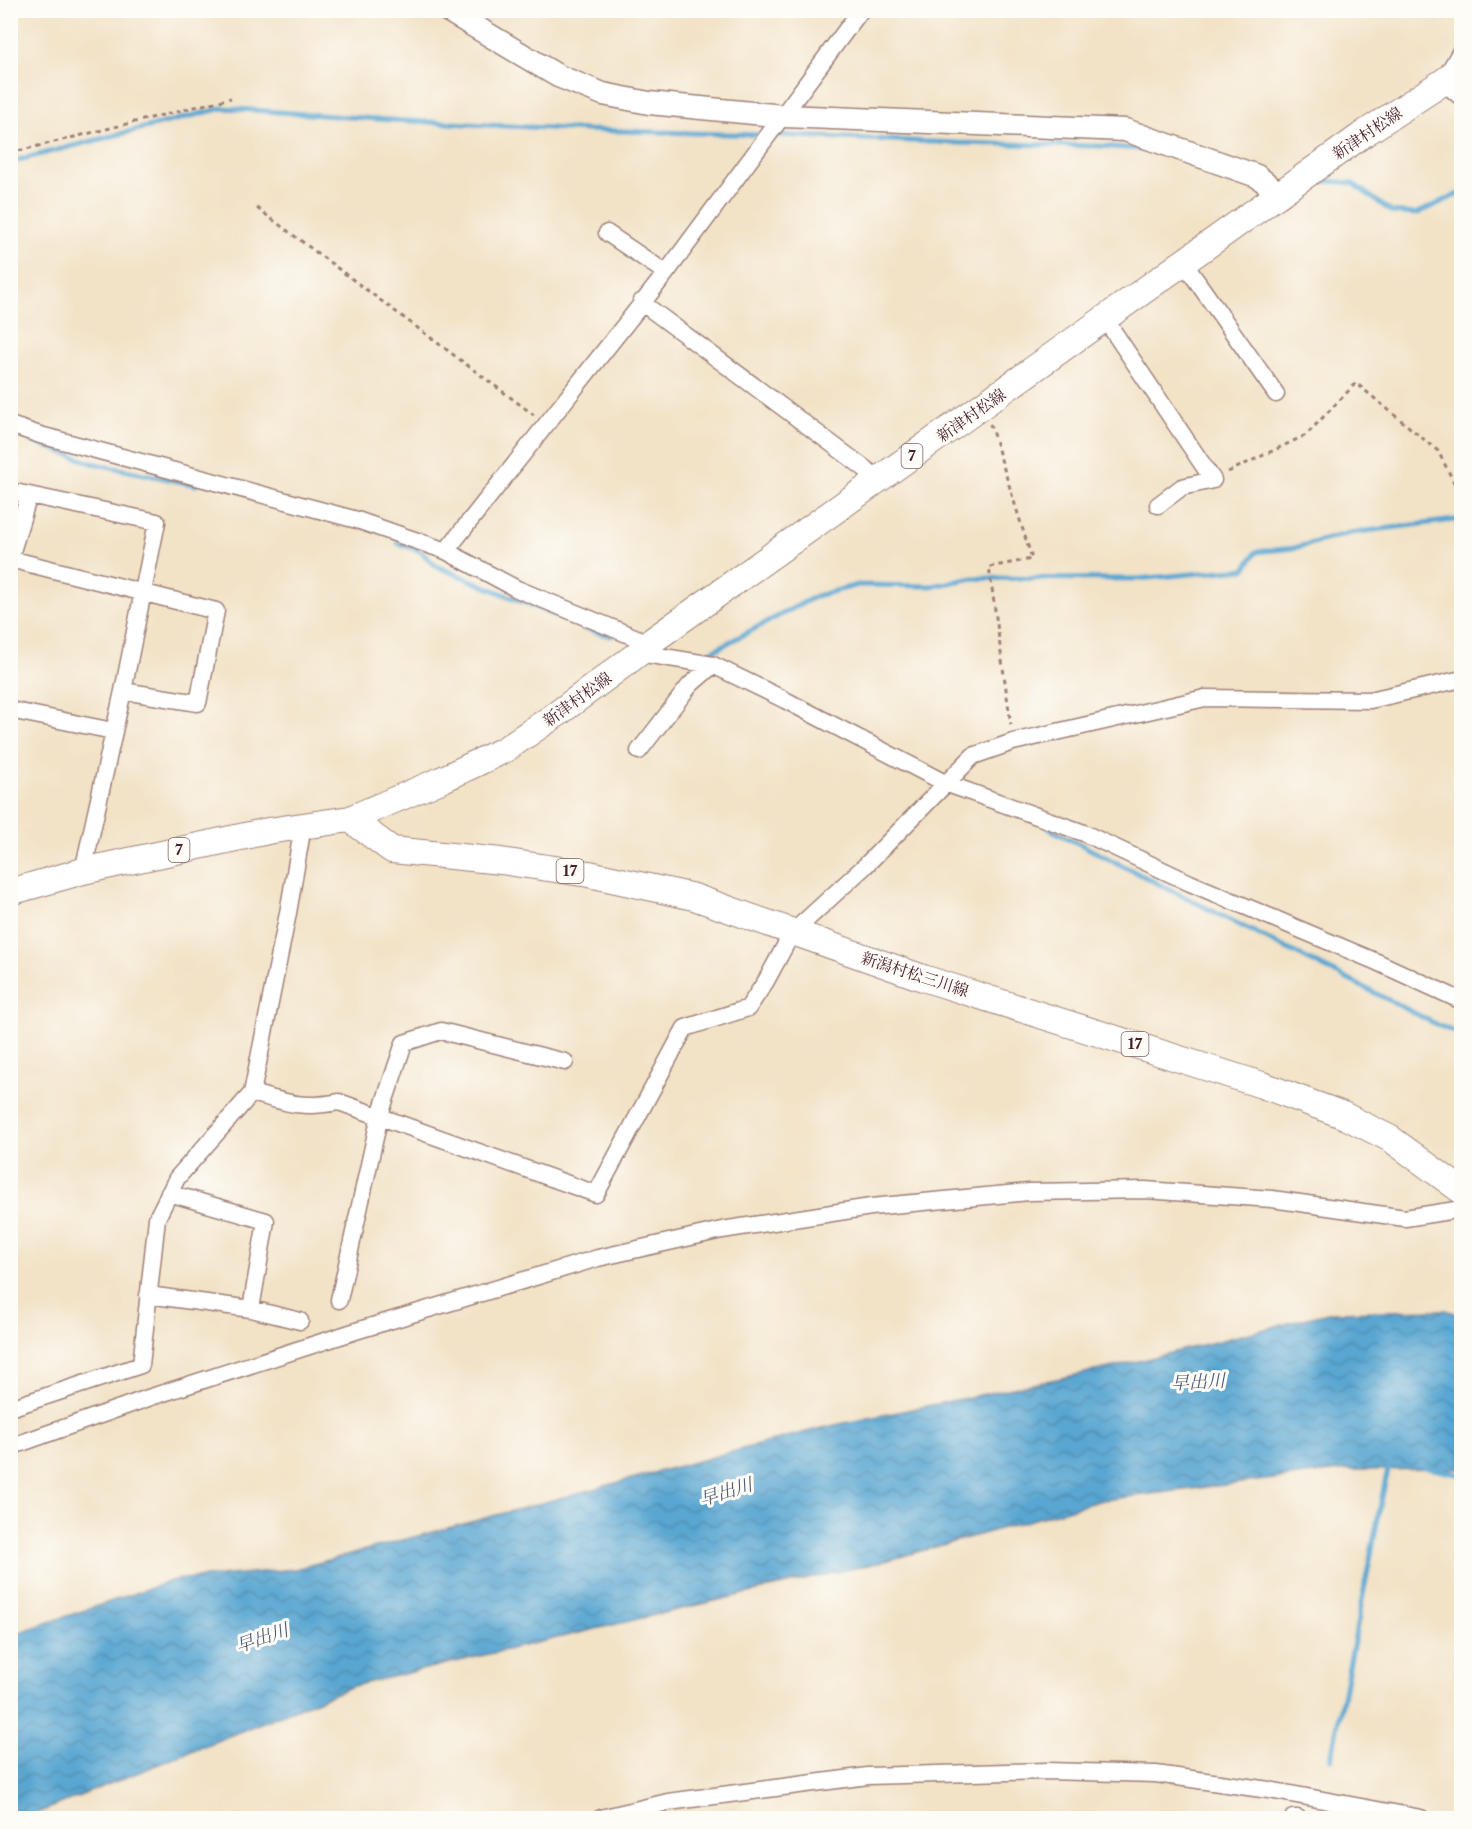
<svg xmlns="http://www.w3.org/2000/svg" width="1472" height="1829" viewBox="0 0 1472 1829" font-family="'Libre Caslon Text','Noto Serif JP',serif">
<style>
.water{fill:url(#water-waves);stroke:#51627e;stroke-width:1.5}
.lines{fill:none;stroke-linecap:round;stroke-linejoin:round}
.stream{stroke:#58a6d1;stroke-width:5}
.street-casing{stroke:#9e8078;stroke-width:19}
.secondary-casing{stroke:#9e8078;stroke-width:25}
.primary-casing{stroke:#9e8078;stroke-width:28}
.path{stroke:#9e8078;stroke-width:3;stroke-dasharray:4.5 4.5;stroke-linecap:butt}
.street{stroke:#fff;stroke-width:16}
.secondary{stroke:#fff;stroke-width:22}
.primary{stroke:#fff;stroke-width:26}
.labels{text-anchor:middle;stroke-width:6;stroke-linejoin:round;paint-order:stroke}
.shield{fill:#fdfcf7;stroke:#806168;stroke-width:1.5}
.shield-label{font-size:15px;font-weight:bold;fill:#4a1f2b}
.street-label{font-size:16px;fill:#4a1f2b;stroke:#fdfcf7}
.water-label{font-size:18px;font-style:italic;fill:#505c76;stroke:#fdfcf7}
</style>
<defs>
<pattern id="water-waves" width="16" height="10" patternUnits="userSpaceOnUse" patternTransform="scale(1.5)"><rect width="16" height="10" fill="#58a6d1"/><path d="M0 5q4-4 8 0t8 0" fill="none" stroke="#4b87aa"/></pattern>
</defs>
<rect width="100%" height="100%" fill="#fdfcf7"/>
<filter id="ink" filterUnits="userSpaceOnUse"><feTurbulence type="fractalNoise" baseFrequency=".0167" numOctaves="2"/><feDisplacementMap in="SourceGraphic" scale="12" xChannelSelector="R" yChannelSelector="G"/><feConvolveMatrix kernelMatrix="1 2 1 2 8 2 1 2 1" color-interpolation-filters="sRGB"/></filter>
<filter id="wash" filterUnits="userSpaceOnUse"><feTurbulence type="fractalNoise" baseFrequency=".008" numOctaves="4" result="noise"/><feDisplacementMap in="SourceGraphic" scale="24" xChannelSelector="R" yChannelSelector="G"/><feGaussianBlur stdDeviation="1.35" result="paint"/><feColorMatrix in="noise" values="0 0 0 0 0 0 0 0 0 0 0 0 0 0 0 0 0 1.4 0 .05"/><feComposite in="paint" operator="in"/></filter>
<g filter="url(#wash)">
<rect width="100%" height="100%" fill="#f2e2c6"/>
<path class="water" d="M1445,1310L1461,1315V1469L1347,1470L1102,1500L889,1560L353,1686L25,1818H11V1635L174,1580L295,1569L821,1428L1119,1366L1332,1312Z"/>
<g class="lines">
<path class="stream" d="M774,135L957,143L1098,146L1154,150
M10,162L223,108L391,120L588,130L765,135
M1315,180L1352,183L1392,212L1416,214L1458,194L1462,195
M31,441L92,463L196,485
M398,543L420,551L436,566L593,631L611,636
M691,655L709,653L816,596L858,585L933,586L973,578L1137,579L1245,569L1256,552L1294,548L1350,533L1462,519
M1050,829L1440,1026L1462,1035
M1424,1467L1462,1475
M1331,1759L1385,1482L1389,1467L1392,1465"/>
</g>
</g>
<g filter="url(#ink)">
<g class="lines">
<g class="street-casing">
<path id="street" d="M1462,49L1443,82L1462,98
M607,233L666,273
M1184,263L1276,394
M641,302L879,479
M1105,319L1213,480L1182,487L1158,505
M10,425L40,435L357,520L446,551L517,589L649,643
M10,491L157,522L123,691L83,871
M446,551L666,273L861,10
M10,558L29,495
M10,559L216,611L198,703L123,691
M639,653L713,665L783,699L945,783L1084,833L1190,883L1377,962L1462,1001
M10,710L113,731
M639,751L690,685L713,665
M252,1093C287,1103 302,1109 339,1102L596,1194L685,1028L748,1008L766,981L792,933L865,866L973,756L1013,742L1205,698L1370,700L1462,679
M169,1193L266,1221L251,1309
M148,1295L251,1309L300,1321
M339,1300L380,1115L404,1043L441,1031L565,1062
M10,1408L141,1365L157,1218L177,1178L252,1093L288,913L303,826
M10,1447L151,1397L359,1330L598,1258L722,1230L871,1207L1029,1192L1145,1190L1272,1199L1405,1218L1462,1209
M601,1818L668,1802L868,1776L1047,1771L1156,1774L1269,1790L1421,1818
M1293,1818H1298"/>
</g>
<g class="secondary-casing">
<path id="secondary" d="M447,10L558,76L603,94L649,103L784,116L1125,130L1257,176L1281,195"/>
</g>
<g class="primary-casing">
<path id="primary" d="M350,819L392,850L501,861L589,874L694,897L923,978L1262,1085L1343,1115L1391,1139L1462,1191
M10,892L83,871L268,831L350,819L441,780L504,750L557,714L639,653L649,643L1365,133L1443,82L1462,68"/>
</g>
<path class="path" d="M10,153L231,98
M257,208L534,415
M990,424L1032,559L989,567L1011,725
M1228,472L1306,435L1356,383L1438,451L1462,498"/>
<use href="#street" class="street"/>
<use href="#secondary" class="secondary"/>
<use href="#primary" class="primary"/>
</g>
</g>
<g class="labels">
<g class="shield">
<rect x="901.5" y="444" width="21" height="24" rx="4.5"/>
<rect x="168.5" y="838" width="21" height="24" rx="4.5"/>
<rect x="556.5" y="859" width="27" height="24" rx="4.5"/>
<rect x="1121.5" y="1032" width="27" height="24" rx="4.5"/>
</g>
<g class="shield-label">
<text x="912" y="461">7</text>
<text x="179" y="855">7</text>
<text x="570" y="876">17</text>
<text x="1135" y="1049">17</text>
</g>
<g class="street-label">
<text transform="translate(1367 133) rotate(-34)" y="6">新津村松線</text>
<text transform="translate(971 415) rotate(-35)" y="6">新津村松線</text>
<text transform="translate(577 699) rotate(-36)" y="6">新津村松線</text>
<text transform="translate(915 974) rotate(18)" y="6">新潟村松三川線</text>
</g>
<g class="water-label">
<text transform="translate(1198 1382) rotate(-3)" y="6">早出川</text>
<text transform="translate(726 1492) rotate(-17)" y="6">早出川</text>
<text transform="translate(262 1638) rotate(-19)" y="6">早出川</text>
</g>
</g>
<rect width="1472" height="1829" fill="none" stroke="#fdfcf7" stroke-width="36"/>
</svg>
